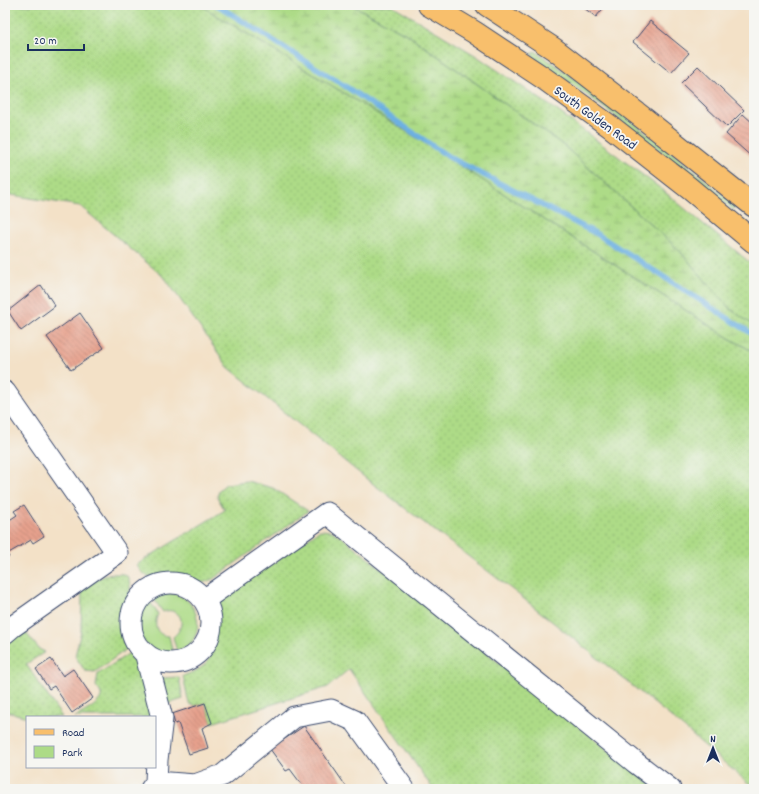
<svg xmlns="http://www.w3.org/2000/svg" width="759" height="794" viewBox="0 0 759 794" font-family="Dekko,sans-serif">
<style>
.grass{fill:url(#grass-dots);stroke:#648572}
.wetland{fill:url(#wetland-marsh);stroke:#648572}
.green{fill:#addb87;stroke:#648572}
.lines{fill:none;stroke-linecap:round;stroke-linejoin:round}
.stream{stroke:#6db0e2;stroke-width:5.5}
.building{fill:url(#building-back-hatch)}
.minor-casing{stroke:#3b4a6e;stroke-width:23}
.major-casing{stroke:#3b4a6e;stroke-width:24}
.minor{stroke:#fff;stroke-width:21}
.major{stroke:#f8bf6c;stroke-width:22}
.labels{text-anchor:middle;stroke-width:3.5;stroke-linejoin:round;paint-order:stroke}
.street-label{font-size:14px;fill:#1b2f5e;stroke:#f6f6f2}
</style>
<defs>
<pattern id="grass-dots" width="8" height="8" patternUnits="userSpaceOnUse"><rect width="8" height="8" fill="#addb87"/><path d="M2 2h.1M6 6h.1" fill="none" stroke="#94bc77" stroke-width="1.8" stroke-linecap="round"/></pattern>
<pattern id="wetland-marsh" width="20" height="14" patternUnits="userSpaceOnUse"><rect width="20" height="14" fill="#addb87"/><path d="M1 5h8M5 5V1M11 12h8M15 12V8" fill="none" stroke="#94bc77"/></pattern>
<pattern id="building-back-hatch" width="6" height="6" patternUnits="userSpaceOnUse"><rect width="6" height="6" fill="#e7a18d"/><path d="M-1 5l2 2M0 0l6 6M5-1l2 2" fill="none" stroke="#ba8476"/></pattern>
</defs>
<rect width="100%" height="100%" fill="#f6f6f2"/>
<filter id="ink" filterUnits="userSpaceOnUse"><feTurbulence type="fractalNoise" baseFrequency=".025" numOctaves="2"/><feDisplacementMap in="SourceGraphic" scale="8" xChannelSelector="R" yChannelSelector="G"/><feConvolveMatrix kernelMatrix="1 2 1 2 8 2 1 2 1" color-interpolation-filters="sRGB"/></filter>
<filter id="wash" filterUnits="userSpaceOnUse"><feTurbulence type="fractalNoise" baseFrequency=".012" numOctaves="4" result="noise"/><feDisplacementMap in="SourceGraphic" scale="16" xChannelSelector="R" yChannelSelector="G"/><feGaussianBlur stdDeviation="0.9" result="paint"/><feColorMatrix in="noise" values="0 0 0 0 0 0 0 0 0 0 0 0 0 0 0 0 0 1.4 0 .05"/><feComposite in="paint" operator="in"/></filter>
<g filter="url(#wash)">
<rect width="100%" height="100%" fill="#f3e1c7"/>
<path class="grass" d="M5,5H200L401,128L729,338L754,352V788L670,716L514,591L368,480L228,367L165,278L80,206L5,194Z
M352,5H392L397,8L475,55L555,109L660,188L754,266V326L730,309L678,249L563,145L408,35Z
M535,51C561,68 585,87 610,105C653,137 695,171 736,206L733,210C668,156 602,104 532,56V53Z
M247,481L273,488L308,511L213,579C193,588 192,580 173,577C167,576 160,579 154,578C146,577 140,572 137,565L145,559L225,510L217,497L219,490L226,484Z
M320,530L332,531L343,538L657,789H433L349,669L328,687L212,723L205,703L194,706L193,705L189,704L183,676C191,673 202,669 207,662C211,658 208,652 209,647C210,642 213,637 214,632C215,621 213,612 218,602Z
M112,574H123L127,576C134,590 128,595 123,609C119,622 120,637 128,648L95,672L85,671L75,656L81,631L82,589C94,581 99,577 112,574Z
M23,629L39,649L45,652L26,664L62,717H27L9,712H5V642Z
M131,652L139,660L153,717H75C82,713 103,703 101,694C100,691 97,688 96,686L98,674Z
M179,677L183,699L164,705L160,679L163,678Z"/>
<path class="wetland" d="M200,5H352L408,35L563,145L678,249L730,309L754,326V352L729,338L401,128Z"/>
<path class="green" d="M162,593C165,593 168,592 171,593C196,596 207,629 188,646C185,648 181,650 177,652L173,637C175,635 178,633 179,630C186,617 175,607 163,612L153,598L154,595Z
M149,600L158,614C153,624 156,636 169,636L173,653C141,657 123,619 149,600Z"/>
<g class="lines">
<path class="stream" d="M217,5L345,86L449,157L597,234L754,335"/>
</g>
<g id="blocks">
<path class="building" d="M580,5H606L596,17Z
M650,21L689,53L671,73L633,42Z
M698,66L744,110L727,127L681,83Z
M743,114L754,124V159L726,134Z
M41,285L55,306L21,331L8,311Z
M80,313L104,348L71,370L47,337Z
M24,505L44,536L33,543L31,540L7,554L9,557L5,560V523L17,515L14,511Z
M51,659L63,676L73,669L93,698L72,713L54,686L49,689L36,669Z
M205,703L212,723L202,728L208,748L189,754L178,723L175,724L172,714Z
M304,726L348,789H305L290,769L286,771L270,749Z"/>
</g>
</g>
<g filter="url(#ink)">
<use href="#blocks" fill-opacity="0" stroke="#3b4a6e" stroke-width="1"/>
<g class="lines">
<g class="minor-casing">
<path id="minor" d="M5,392L117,553L12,627L5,633
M131 623a40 40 0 1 1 80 0a40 40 0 1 1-80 0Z
M204,600L327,513L636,763L670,789
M146,656L162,718L157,760L156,782L151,789
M156,782L195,785L223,775L294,717L331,710L355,721L404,789"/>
</g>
<g class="major-casing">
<path id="major" d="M429,5L474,32L542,77L611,127L689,188L754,242
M487,5L554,49L647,121L754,206"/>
</g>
<use href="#minor" class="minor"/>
<use href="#major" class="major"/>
</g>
</g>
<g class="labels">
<g class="street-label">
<text transform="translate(596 117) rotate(36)" y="5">South Golden Road</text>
</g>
</g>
<rect width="759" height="794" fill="none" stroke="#f6f6f2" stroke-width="20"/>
<rect x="26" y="716" width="130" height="52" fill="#f6f6f2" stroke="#9ea6b7"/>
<rect x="34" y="729" width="20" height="6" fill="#f8bf6c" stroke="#9ea6b7"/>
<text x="62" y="736" font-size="12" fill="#1b2f5e">Road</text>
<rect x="34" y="746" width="20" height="12" fill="#addb87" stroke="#9ea6b7"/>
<text x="62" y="756" font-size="12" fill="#1b2f5e">Park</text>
<g transform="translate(713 748)" stroke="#f6f6f2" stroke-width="3" paint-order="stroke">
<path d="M0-3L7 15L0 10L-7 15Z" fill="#1b2f5e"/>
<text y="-6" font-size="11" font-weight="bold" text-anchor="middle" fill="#1b2f5e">N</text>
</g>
<path d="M28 44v6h56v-6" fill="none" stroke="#1b2f5e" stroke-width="2"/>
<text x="34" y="44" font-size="12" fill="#1b2f5e" stroke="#f6f6f2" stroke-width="3" paint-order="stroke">20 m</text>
</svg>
